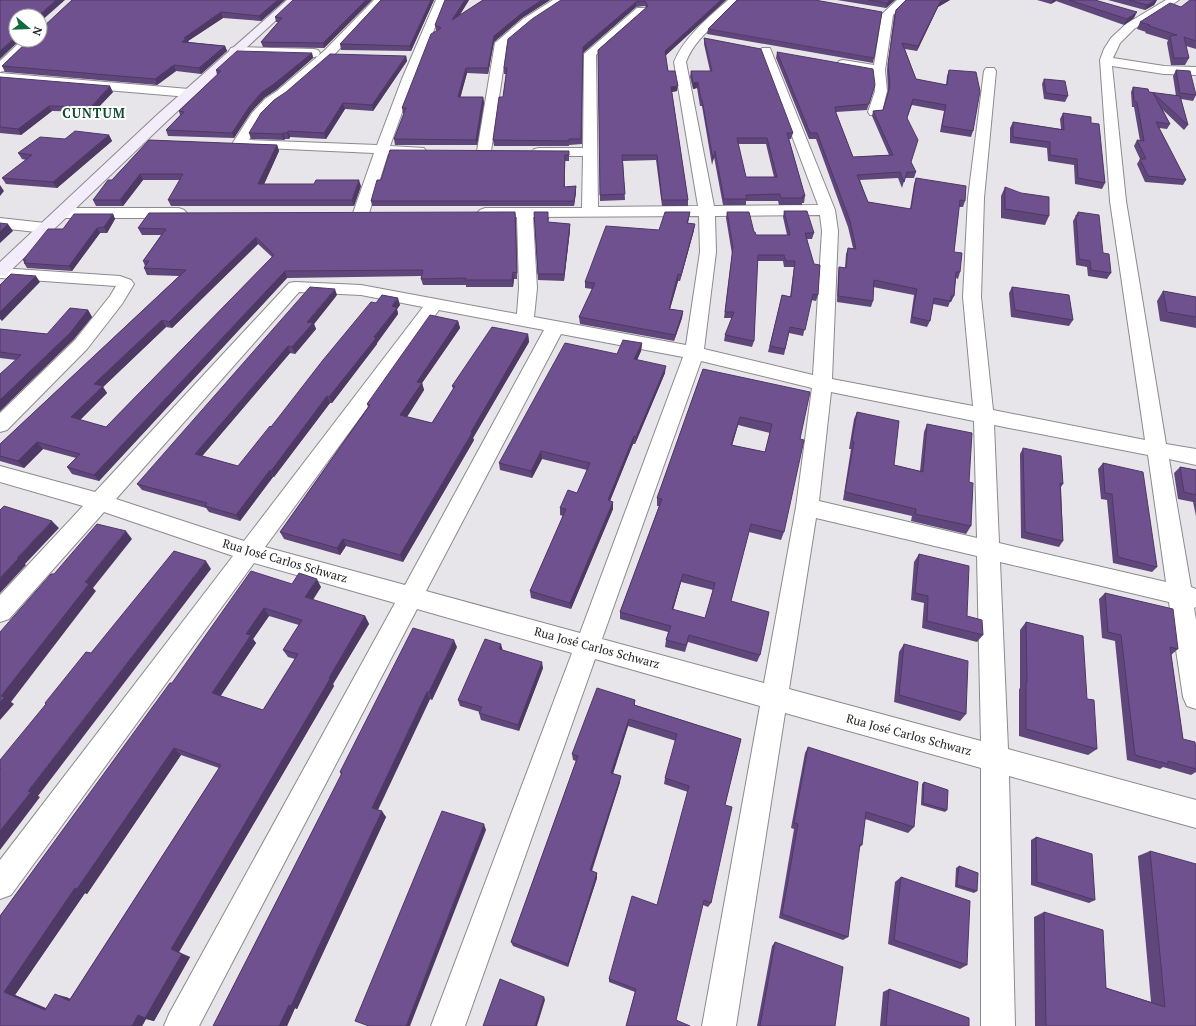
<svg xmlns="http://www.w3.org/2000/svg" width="1196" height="1026" viewBox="0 0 1196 1026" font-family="'PT Serif',serif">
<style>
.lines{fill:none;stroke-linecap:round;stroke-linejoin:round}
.minor-casing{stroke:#8c8a8e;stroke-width:2}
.secondary-casing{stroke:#8c8a8e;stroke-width:2}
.minor{fill:#fff;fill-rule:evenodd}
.secondary{fill:#f3edfb;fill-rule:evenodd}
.wall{fill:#5f467b;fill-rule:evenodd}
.shaded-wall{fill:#4e3964}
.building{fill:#6f518f;stroke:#4e3964;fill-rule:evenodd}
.labels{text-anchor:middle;stroke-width:4;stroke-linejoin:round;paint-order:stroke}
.street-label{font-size:12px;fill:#222123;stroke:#fff}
.far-district-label{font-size:13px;font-weight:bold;letter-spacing:1px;fill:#104b2c;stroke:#fff}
</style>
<rect width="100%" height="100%" fill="#e7e5e9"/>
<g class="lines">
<g class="minor-casing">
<path id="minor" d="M374,0H385L332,57L287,97L275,105L262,118L249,140L377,145L402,79L436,0H446L414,79L390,146L424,148L426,151L424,154L419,155L388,154L369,213L366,216L361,218L356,216L353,213L374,153L244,147H234L232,144L252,113L265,99L277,91L324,51Z
M553,0H566L531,23L507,44L491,151L489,154L484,155L479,154L477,151L495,43L523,19Z
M728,0H739C723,22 697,33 686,62L714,206L818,205L760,51L762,48H770L835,210L838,231L832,379L973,406L963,297L968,198L984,71L986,68H994L996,71L984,198L981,297L993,410L1145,440L1110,201L1100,60L1104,49L1111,38L1126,24L1166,0H1179L1134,29L1120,43L1113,58L1164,66L1196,67V75L1164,74L1112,66L1126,201L1166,444L1196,449V465L1169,459L1191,587L1196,589V607L1194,608L1196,620V709L1187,706L1183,697L1169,602L1000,562L1008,749L1196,800V828L1009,776L1015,1026H981V768L785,713L736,1026H702L760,706L595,659L465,1026H431L572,653L417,609L199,1026H164L169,1014L395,603L254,563L11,895L0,899V860L233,556L104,512L9,619L0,622V595L83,506L0,482V466L95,492L289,283L295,282L361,285L517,314L519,288L517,217L485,218L480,216L477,213L480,210L485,208H582L583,156H539L534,155L532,152L534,149L539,148H583L584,54L637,8H645L647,10L596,55L598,207L698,206L674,62C684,37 708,18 728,0ZM820,215L822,231L813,375L704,349L716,252L715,216ZM699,216L700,252L686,345L534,317L537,288L533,217ZM299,292L361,295L423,307L244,541L116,499ZM439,310L544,330L405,585L265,547ZM561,334L683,357L580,633L426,591ZM701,361L812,388L796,507L764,683L602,639ZM831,392L974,421L977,538L819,501ZM994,425L1148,455L1166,582L999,543ZM816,518L977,556L981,741L789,689Z
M897,0H908L893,15L885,70L887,91L882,112L880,115H870L868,112L875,91L873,73L843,68L839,67L837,64L839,61L843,60L874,65L882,14Z
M22,40H35L4,71L0,72V61Z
M235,47L314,49L318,50L320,53L318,56L314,57L231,54L229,51L231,48Z
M0,73L189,89L194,90L195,93L194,96L189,97L0,81Z
M62,208H179L184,210L187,213L184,216L179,218H62L57,216L54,213L57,210Z
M0,218L45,223L51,225L53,228L51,231L45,233L0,228Z
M0,268L120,276L131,280L134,284L122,304L87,349L7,430L0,432V413L75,340L110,296L116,286L0,278Z"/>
</g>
<g class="secondary-casing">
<path id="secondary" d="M287,0H298L168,120L6,275L0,276V262L158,114Z"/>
</g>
<use href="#minor" class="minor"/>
<use href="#secondary" class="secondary"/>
</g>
<path class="wall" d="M72,0H285L261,21L223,18L188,41L189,42L225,46L227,51L201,74L176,71L157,85L5,72L2,66Z
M372,0L324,48L263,47L261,42L278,22H276L275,17Z
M381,0H434L411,51L341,50L340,44Z
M445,0H469L459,16L483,0H550L522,18L494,42L488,74L467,73L460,97H483L484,103L477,145H395L394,139L404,113H403L402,108L437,30H436L435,25Z
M561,0H726L665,56L668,71L677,91L672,92L688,200V206H662L656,160L623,161L625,200L600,201L598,50L646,8L645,6L636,7L583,53L582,144L569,145V146H494L493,140L503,97L506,74H504V68Z
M837,0H895L886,8Z
M906,0H950L938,7L917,51L905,49L916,79L946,85L947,76L949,70L973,131L971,137L940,132L944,111L912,105L907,118L911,162L916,172L914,178H905L902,188L898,178L860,180L868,202L910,209L914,184L916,178L965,201L963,207H959L954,252L960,272L958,279L956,278L954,296L951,302H950L948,307L933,304L930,321L927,327L910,323L914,295L873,287V301L871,307L837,302L838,274L839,267L845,268L846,254L848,248H853L848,227L816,139H809L776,58L777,52L873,91L867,110L836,112L853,157L889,155L872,116L873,111L883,110L888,91L887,70L894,16L896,10Z
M1037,0H1095L1134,18L1124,25L1056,1L1051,4Z
M1108,0H1157L1154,5L1145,10Z
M1196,0V49L1186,46L1189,58L1185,65H1171L1167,43L1168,40L1145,33L1146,32L1137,29L1140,22L1181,7Z
M708,29L874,58L873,63L707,34Z
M704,38L793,133L791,139H789L805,196L804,203H802V205H779L778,201H746V205H723L714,157L712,165L702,106H700L697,88L693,89L690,77L691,71H710L704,44ZM738,144H766L774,177H746Z
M312,53L313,58L276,90L264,98L251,112L234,138L168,136L166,130L180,115L179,111L217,75L216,70Z
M406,56L407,61L373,111L345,109L326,139L290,137L289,139H285L284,140L251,139L249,133Z
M1176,70L1196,95L1193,101L1181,99L1188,125L1184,130L1163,110L1170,124L1167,129L1159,128L1186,180L1183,185L1145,182L1137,164L1140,159L1134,146L1137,140L1140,141L1134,107H1132L1131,92L1133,87L1149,92L1176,96L1173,76Z
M0,77L113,92L94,112L52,111L21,135L0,133Z
M1044,79L1068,96L1065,102L1044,99L1042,84Z
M1063,113L1091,123L1105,183L1102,189L1075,184L1074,165L1048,161L1047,148L1010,143V128L1013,122L1061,129L1060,119Z
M109,135L112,141L57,188L6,184L2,178L26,160L22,159L18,153L65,139Z
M149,140L277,145L279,151L264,184L361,186L354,206H171L168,200L180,180H143L123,206H96L93,200Z
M569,151V161H565V187L576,186V192L574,206H372L371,201L381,180Z
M1005,187L1049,216L1045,225L1001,218V196Z
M784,211L814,233L812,239H807L818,295L816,301L811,300L803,336L789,333L784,355L768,352L782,295L790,297L794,267H784L783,261H757L754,341L752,347L724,341L725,335L732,318H724L732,254L726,218L727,212L754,232L756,235H787L783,217Z
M534,212L549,218L548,222L570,224V230L564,281L538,280Z
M690,212L688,223L694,230L680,281H678L670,309L683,311L682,318L674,341L580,324L579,317L592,289L585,288V282L659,230Z
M1078,212L1103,253L1111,273L1107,279L1088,276L1087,267L1076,265L1073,221Z
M113,214L115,219L107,233H100L72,271L27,268L24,263V262L23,260L63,229Z
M516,218L517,279H514L513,287H466V285H423L421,279L422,276L287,278L99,481L72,474L67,467L76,458L43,449L24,468L0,461V444L179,276L147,275L144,268L145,266L143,261L161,235H142L138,228ZM258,244L272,257L106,427L80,420L107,393L103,387L166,327L172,328Z
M1012,287L1073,320L1069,326L1011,317L1009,293Z
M1163,291L1196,297V328L1160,321L1157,301Z
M337,295L314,324L316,329L295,354L290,353L202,456L238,466L376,303L400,305L397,309L398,314L377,343V344L332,403H330L274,477H273L240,521L209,512L206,508L142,490L137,484Z
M88,310L92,317L74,339L0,411V374L16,360L0,358V329L47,334Z
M458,321L460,328L422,383L424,390L407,417L432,423L453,389L452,386L528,334L529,342L473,438L474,440L403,562L346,546L340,555L284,539L280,532L368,407L367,404Z
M642,343L641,351L637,360L665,373L635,444H633L610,501L613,502V509L571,609L531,598L530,591L563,516L560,515V508L577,493L587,470L542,459L532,478L500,470L499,463L617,354Z
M703,369L800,439L784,532L781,540L749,532L731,601L760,655L757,662L688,642L685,652L665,647L666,640L668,632L620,619V612L659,506H657V498ZM738,425L770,433L765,452L732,445ZM681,582L713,590L705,618L673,610Z
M857,412L894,465L920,471L924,432L927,424L969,482L971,526L966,534L911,521L912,516L843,500L851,449H849L854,419Z
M1023,448L1063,484L1061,487L1063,541L1059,547L1021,538L1020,454Z
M1103,463L1157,567L1152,572L1113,563L1107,500L1101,499L1098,469Z
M1180,467L1196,470V516L1193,502L1178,499L1174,473Z
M919,554L967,616L983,635L977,642L922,628L924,603L911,600L914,562Z
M292,584L321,587L313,600L365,616L369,624L333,684L334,686L179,952L190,957L154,1021L146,1019L142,1026H0V916L172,683ZM269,616L299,625L283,650L288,657L295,659L263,710L220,696L256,643L253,639ZM181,755L219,768L70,999L66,997L46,1008L15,995L85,893L87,894Z
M1105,593L1178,649L1171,655L1183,739L1196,750V772L1191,775L1163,767L1160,769L1127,760L1115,641L1102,638L1099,599Z
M1026,622L1087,699L1097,749L1088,755L1019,736V689L1020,688V630Z
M904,644L966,714L960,721L894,702L899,652Z
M457,647L432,700L430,699L378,810L386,817L297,1009L295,1008L287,1026H213L341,775L340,772Z
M503,650L543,668L519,731L481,720L479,713L480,712L460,706L458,700Z
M635,700V705L741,739L725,805L711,903L708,907L703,905L626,1026L635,992L609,982V979L657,905L688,792L664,784L665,778L676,741L628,726L613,774L620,782L592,871L597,873V878L568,967L513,946L511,942L576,761L573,760L572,754Z
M808,747L914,827L908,833L865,819L862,845L859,848L848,937L843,940L779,918L794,829L791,828L805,753Z
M924,782L947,810L945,812L921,805L922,784Z
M1036,837L1095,900L1089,903L1031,885V840Z
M1150,851L1196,1026H1035L1034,917L1044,912L1106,988L1151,1002L1138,856Z
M959,866L977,891L974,893L955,887L956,868Z
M901,877L967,965L960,969L888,944L895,882Z
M775,942L835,1026H757L772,946Z
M889,989L969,1026H880L883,992Z"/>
<path class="shaded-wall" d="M56,0H65L40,22V16H38Z
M278,0H285L261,21L259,16Z
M366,0H372L324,48L323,43Z
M431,0H434L411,51L410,46Z
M465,0H469L453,26L452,20Z
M542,0H550L522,18L494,42L488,74V68L494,36L522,13Z
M721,0H726L664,57L665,51Z
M890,0H895L886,8L887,3Z
M943,0H950L938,7L917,51L918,46L940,2Z
M1053,0H1056V1L1051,4Z
M1157,0L1154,5L1145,10L1147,5Z
M636,2V7L583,53L582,144L583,47Z
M221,12L223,18L188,41L189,44L182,42L184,38Z
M1137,12L1134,18L1124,25L1127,19Z
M16,36V40H20L0,59V51Z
M225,46L227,51L201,74L199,68Z
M312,53L313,58L276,90L264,98L251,112L234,138L232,133L249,107L262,92Z
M406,56L407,61L373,111L372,105Z
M174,65L176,71L157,85L155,79Z
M466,68L467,73L459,103L458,97Z
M698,82L697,88L693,89V83Z
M110,86L113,92L94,112L91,107Z
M678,86L677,91L671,92V87Z
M483,97L484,103L477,145L476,140Z
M343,103L345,109L326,139L324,133Z
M49,106L52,111L21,135L18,129Z
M288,131L290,137L289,139L287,133Z
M283,133L285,139L284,140L282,134Z
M109,135L112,141L57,188L53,182Z
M277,145L279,151L261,191L258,184Z
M715,151L714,157L712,165L713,159Z
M140,174L143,180L123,206L120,200Z
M359,180L361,186L354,206L352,200Z
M0,185L4,191L0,196Z
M576,186V192L574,206V201Z
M515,212L516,218L517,279V273Z
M690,212L689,218L686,229L687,223Z
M113,214L115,219L107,233L104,227Z
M8,224L13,231L0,243V232Z
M570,224V230L564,281V274Z
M695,224L694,230L680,281L681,275Z
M97,228L100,233L72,271L69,266Z
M256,237L258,244L172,328L169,322Z
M285,271L287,278L99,481L94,475Z
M513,272L514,279L513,287L512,280Z
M678,274V281L668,316L669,309Z
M36,276L40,282L2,321L0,319V312Z
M335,289L337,295L314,324L316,329L295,354L292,347L307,322Z
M398,298L400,305L397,309L398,314L377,343V344L332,403L329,397L374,337L392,306Z
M88,310L92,317L74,339L0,411V400Z
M683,311L682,318L674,341L675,335Z
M162,320L166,327L103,387L107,393L76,424L71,417L94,384Z
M458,321L460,328L422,383L424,390L403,423L400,415L417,382Z
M528,334L529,342L473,438L474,440L403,562L400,555L471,432Z
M642,343L641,351L634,367V359Z
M288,346L290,353L198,461L195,454Z
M666,366L665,373L635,444L636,437Z
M327,396L330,403L274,477L271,471Z
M740,417L738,425L730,453L731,445Z
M634,436L633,444L607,508L608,500Z
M37,442L43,449L24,468L18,461Z
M541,451L542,459L532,478L531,471Z
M270,470L273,477L240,521L236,515Z
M613,502V509L571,609L570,603Z
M52,521L59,528L25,564L26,565L0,593V578L17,558Z
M126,531L132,539L93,588L96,591L11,702L14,704L0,720V702L1,696L85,582Z
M343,539L346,546L340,555L337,548Z
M206,561L211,569L38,796L40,797L0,850V831L28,791Z
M683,574L681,582L671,617L672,609Z
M317,579L321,587L309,605L305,597Z
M264,608L269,616L253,639L256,643L218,700L212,693L246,634Z
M365,616L369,624L333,684L334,686L179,952L171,949Z
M454,640L457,647L432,700L429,692Z
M501,644L503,651L499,649Z
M542,662L543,668L519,731L518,725Z
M427,692L430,699L376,813L372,808Z
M629,719L628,726L611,779V773Z
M174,748L181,755L87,894L77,889Z
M621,776L620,782L590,875V870Z
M382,811L386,817L297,1009L291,1006Z
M484,824L486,830L410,1026H406Z
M597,873V878L568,967V964Z
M75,888L85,893L15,995L56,1013L45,1010L4,992Z
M182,954L190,957L154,1021L146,1019L142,1026H132L138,1015Z
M55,994L66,997L80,1003L69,1001Z
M544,997L545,1000L537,1026H535Z
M289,1005L295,1008L287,1026H279Z"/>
<path class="building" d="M0,0H56L38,16H16V36L0,51Z
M72,0H278L259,16L221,12L184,38H187L182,42L225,46L199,68L174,65L155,79L2,66L29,40H40V28H42Z
M293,0H366L323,43L261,42L282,18L275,17Z
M381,0H431L410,46L340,44Z
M445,0H465L452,20L483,0H542L522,13L494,36L488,68H466L458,97H483L476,140L394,139L406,108H402L431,34L441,28L435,25Z
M561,0H721L665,51L668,71H675L678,86L671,87L688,200H662L657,155H622L625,194L600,195L598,50L648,6L645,1L636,2L583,47L581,139H569V141L493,140L499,97H503L507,68H504L508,39L532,19Z
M737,0H815L882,12L874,58L708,29Z
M868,0H890L887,3Z
M906,0H943L940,2L918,46L902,43L916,79L947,85L949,70L976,72L980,91L973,131L942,126L946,105L913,99L907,118L918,140L911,162L916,172H907L904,182L900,172L857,175L868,202L911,209L916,178L966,186L965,201L960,200L954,252L962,253L960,272H956L954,296H951V301L934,298L930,321L912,317L917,289L874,280L873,301L838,296L839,267L846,268L848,248L856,249L850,221L817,133H810L777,52L873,69L875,85L869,104L835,107L836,113L853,157L893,155L873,111L883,110L890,86L888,64L896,10Z
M1069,0H1095L1137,12L1127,19Z
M1129,0H1156L1147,5Z
M1190,0H1196V41L1184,37L1189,58H1174L1170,36L1177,35L1149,26L1150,25L1140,22L1170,3L1181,7Z
M704,38L761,49L793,133H787L805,196H802L803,198H781L780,194L746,195L747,199H724L715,151L713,159L702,100H701L698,82L693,83L691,71H712ZM737,138H767L777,177H746Z
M237,51L312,53L274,84L262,92L249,107L232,133L166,130L184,112L179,111L221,71L216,70Z
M330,54L406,56L372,105L343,103L324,133L288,131L287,133H283L282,134L249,133L261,113L274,100L286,92Z
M1176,70L1190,71L1196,95L1180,93Z
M0,77L110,86L91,107L49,106L18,129L0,127Z
M1044,79L1065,81L1068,96L1046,93Z
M1133,87L1148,89L1149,92L1180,96L1188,125L1153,93L1170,124L1156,122L1186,180L1148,176L1140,159H1146L1137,140L1144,141L1137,102L1134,101Z
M1063,113L1091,117V123L1099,124L1105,183L1078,178L1077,159L1050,155V142L1013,137V122L1064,130Z
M75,131L109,135L53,182L2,178L32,155L18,153L40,137L65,139Z
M149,140L277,145L258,184H314L316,180H359L352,200H168L183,174H140L120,200H93L108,180H112Z
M390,150L569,151V155H565L564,187L576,186L574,201H371L377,180H381Z
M1005,187L1021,193L1049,197V216L1005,209Z
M784,211H807L814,233H805L814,264L820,265L818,295L813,294L805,330L790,327L785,349L770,346L782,295L791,297L795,261H786L784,255H758L754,341L725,335L734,312H725L733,247L727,212H749L754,232H755L756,235H790Z
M515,212L517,273L513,272L512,280H465L466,278L421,279L423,270L285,271L94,475L67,467L80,454L37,442L18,461L0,456V444L186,270L144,268L149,261H143L166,229L138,228L149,213ZM256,237L274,255L106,427L71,417L103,386L94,384L162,320L169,322Z
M534,212H548V222L570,224L564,274H538Z
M665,212H690L687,223L695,224L681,275L678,274L669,309L683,311L675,335L579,317L595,283L585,282L606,226L659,230Z
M1078,212L1099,215L1103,253L1109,254L1111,273L1091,270L1090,261L1079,259L1076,215L1078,216Z
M74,214H113L104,227L97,228L69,266L24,263L26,260H23L48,229H63Z
M0,223L8,224L0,232Z
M11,274L36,276L0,312V285Z
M310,287L335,289L307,322L313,323L292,347L288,346L195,454L238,466L270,426L271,427L323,360L371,302L376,303L382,295L398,298L392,306L397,308L374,337L376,338L329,397L327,396L271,471L270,470L236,515L205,506L207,503L137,484Z
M1012,287L1069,295L1073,320L1015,310Z
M1163,291L1196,297V317L1167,312Z
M70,308L88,310L70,333L0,400V374L21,355L0,352V329L47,334Z
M430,315L458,321L417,382L422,383L400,415L432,423L455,386H452L492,327L528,334L471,432L472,433L400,555L343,539L337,548L280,532L370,405L367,404Z
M623,340L642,343L634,359L666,366L636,437L634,436L608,500L613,502L570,603L530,591L566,509L560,508L568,490L577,493L590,463L541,451L531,471L499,463L565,343L617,354Z
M703,369L810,392L800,439L804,440L784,532L751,524L731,601L769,612L760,655L689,635L686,645L666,640L671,626L620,612L662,499L657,498ZM740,417L772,424L765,452L731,445ZM683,574L715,583L705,618L672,609Z
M857,412L899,421L894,465L923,472L927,424L972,433L969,482L973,483L971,526L915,514L916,509L845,492L854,442L852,441Z
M1023,448L1061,456L1063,484L1060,483L1063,541L1025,532Z
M1103,463L1143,472L1157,567L1118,557L1112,494L1105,493Z
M1180,467L1196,470V495L1184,492Z
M4,506L52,521L17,558H19L0,578V510Z
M97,524L126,531L85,582L89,584L1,696L5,697L0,702V632L51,574H54Z
M174,551L206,561L28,791L31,792L0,831V769L1,768H0V760L46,704L45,703L86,652L91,653Z
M919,554L969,566L967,616L982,620L983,635L927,621L928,596L915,593Z
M251,571L292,584L299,573L317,579L305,597L365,616L329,678L330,679L171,949L182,954L145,1018L138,1015L132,1026H0V916L170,683H172ZM264,608L302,620L283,650L298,654L263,710L212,693L251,635L246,634ZM174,748L221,765L69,1001L55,994L45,1010L4,992L75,888L77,889Z
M1105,593L1173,609L1178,649L1170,647L1183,739L1195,742L1196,750V769L1168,761V764L1135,755L1121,635L1108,632Z
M1026,622L1083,636L1087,699L1094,700L1097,749L1026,729V682H1027Z
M413,628L454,640L429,692H427L372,808L382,811L291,1006L289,1005L279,1026H213L342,773L340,772Z
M485,639L501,644L499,649L542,662L518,725L479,713L482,707L458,700Z
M904,644L968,661L966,714L899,695Z
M597,688L635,700L634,705L741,739L725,805L732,807L711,903L704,900L676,1020L690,1026H626L636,989L609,979L632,896L657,905L689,786L665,778L677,734L629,719L611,773L621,776L590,870L597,873L568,964L511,942L578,756L572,754Z
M808,747L918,782L914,827L866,812L862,845L860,844L848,937L782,914L798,824L794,823Z
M924,782L948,790L947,810L923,803Z
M442,811L484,824L406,1026H369L355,1021Z
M1036,837L1092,854L1095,900L1037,882Z
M1150,851L1196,864V1026H1046L1044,912L1103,930L1106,988L1165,1007Z
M959,866L978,873L977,891L957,885Z
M901,877L970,901L967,965L894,940Z
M775,942L843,967L835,1026H760Z
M500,979L544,997L535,1026H483Z
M889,989L969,1018V1026H886Z"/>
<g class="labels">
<g class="street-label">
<text transform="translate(285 561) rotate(16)" y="4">Rua José Carlos Schwarz</text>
<text transform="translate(597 648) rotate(15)" y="4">Rua José Carlos Schwarz</text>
<text transform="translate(909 735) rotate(15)" y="4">Rua José Carlos Schwarz</text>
</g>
<g class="far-district-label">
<text x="94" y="118">CUNTUM</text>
</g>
</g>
<g transform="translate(28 28) rotate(109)"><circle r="19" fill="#ffffff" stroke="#a7a6a7"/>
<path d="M0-3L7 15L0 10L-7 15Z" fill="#106b3e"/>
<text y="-6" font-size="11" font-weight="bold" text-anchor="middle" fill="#222123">N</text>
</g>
</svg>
